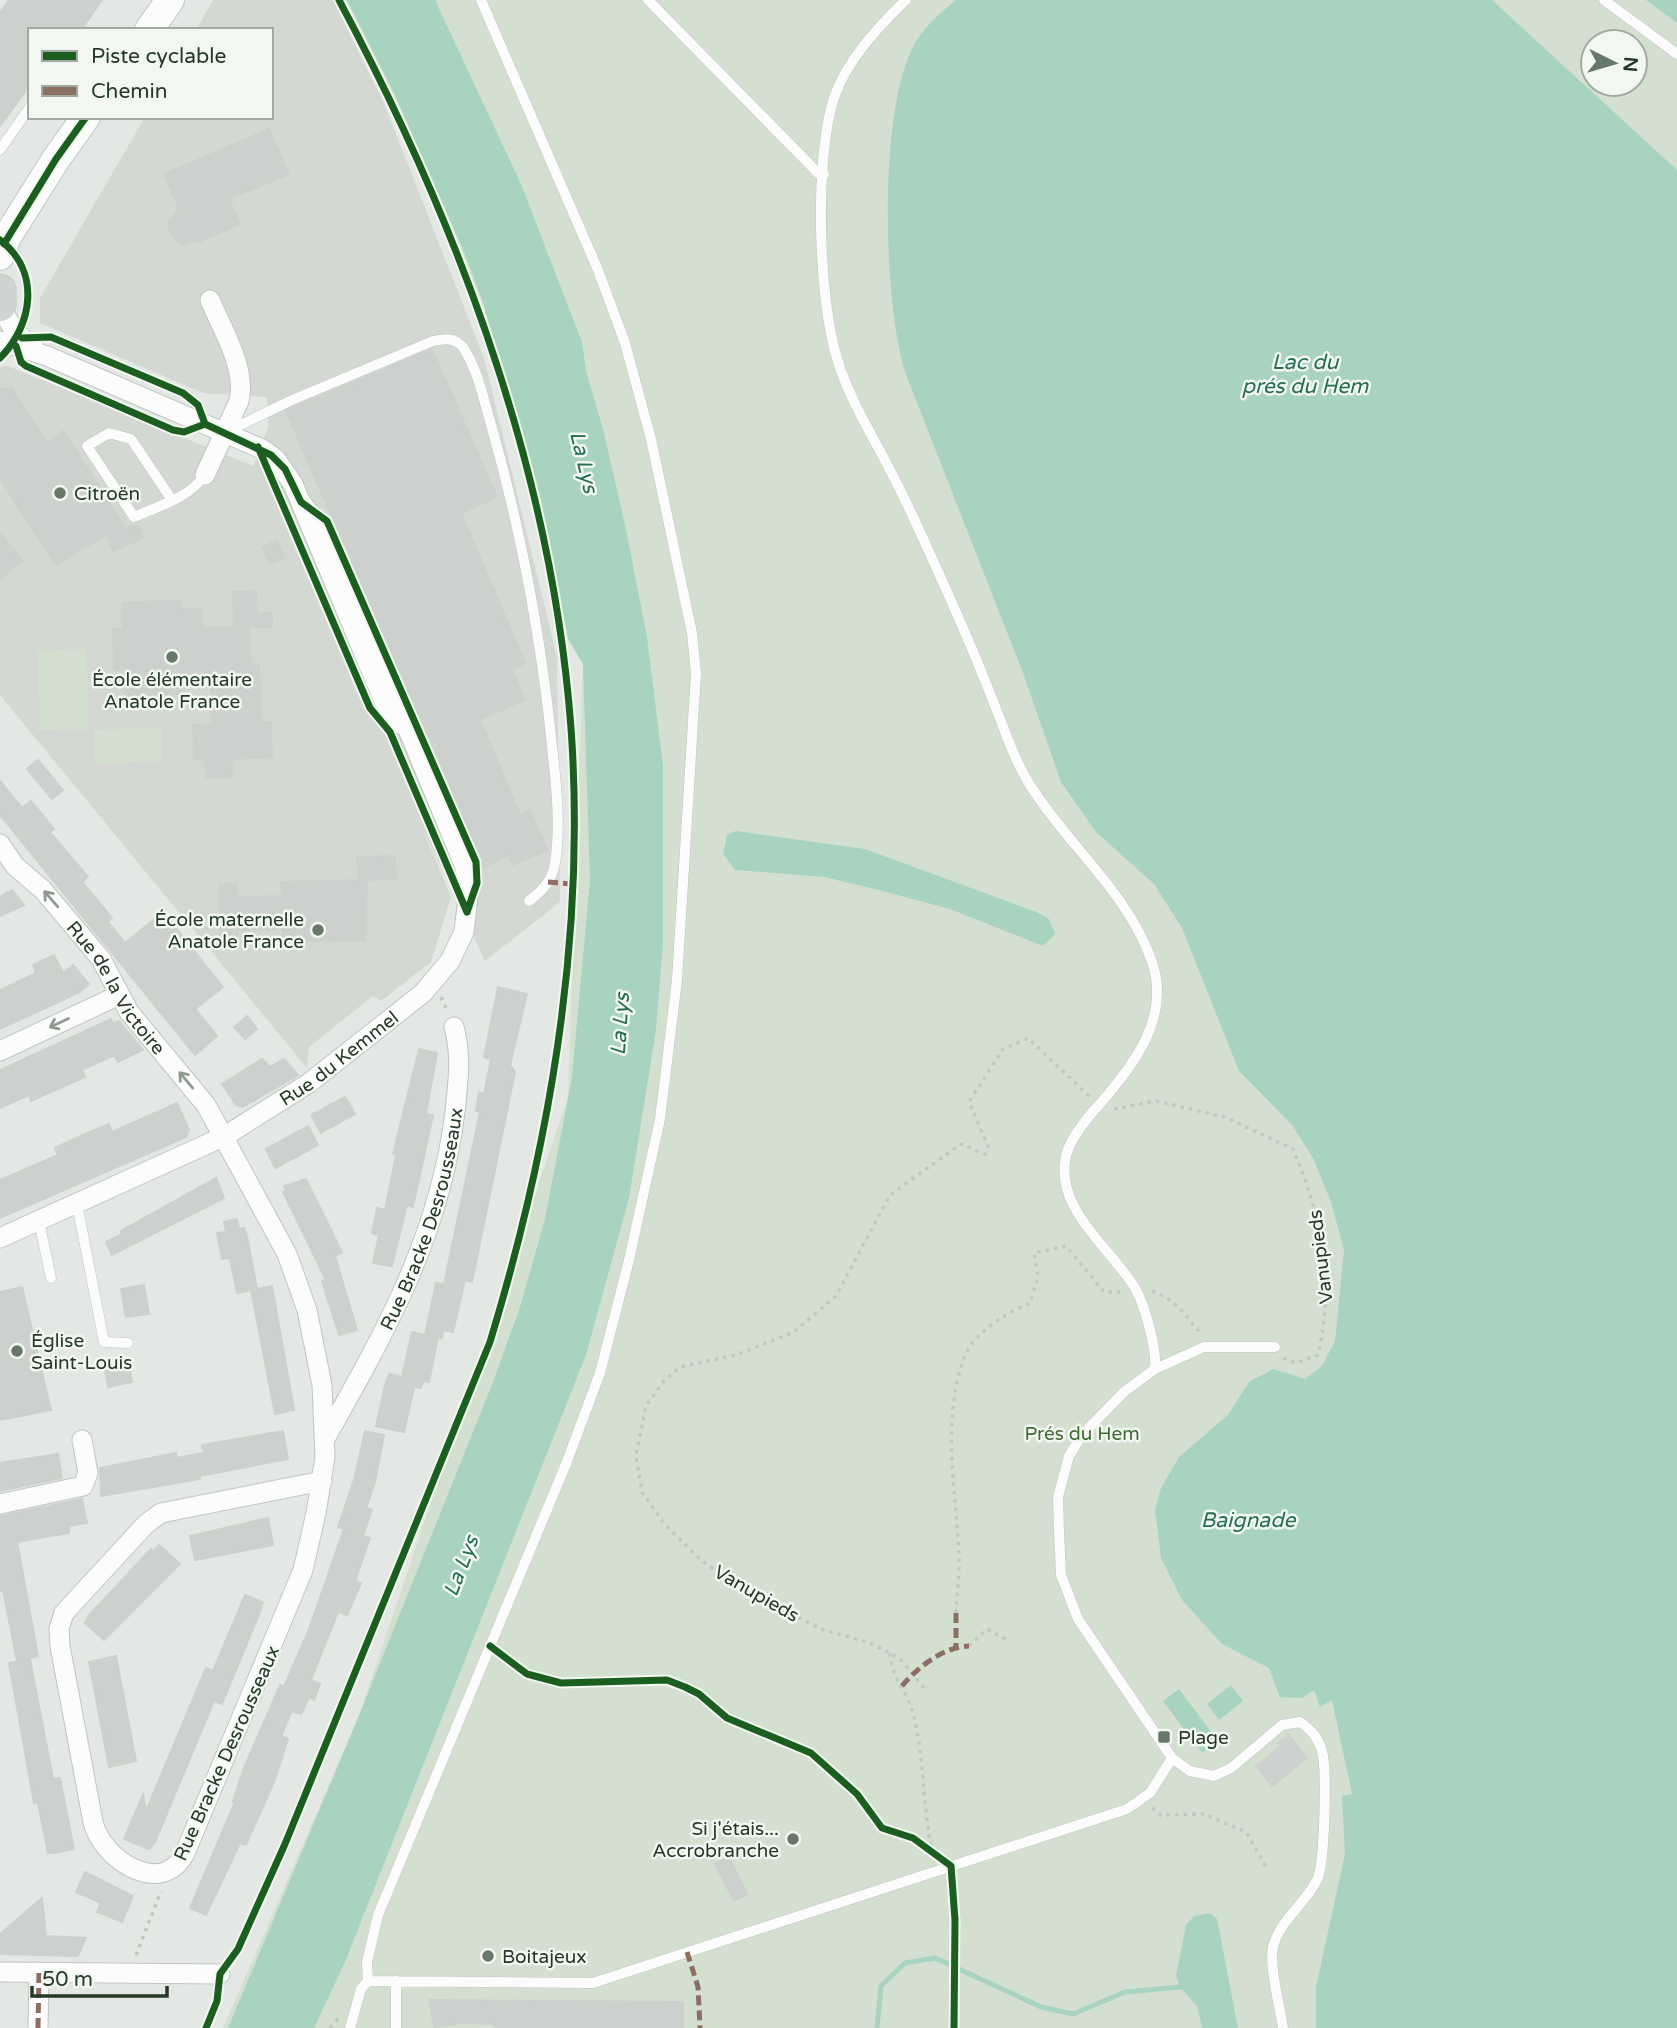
<svg xmlns="http://www.w3.org/2000/svg" width="1677" height="2028" viewBox="0 0 1677 2028" font-family="'Varela Round',sans-serif">
<style>
.built{fill:#d3d9d2}
.green{fill:#d4e0cf;fill-rule:evenodd}
.water{fill:#a8d3bf}
.lines{fill:none;stroke-linecap:round;stroke-linejoin:round}
.stream{stroke:#a8d3bf;stroke-width:5}
.building{fill:#cdd1cd;stroke:#cdd1cd;stroke-width:2}
.service-casing{stroke:#c1c5c1;stroke-width:11}
.minor-casing{stroke:#c1c5c1;stroke-width:21}
.secondary-casing{stroke:#c0c6c1;stroke-width:30}
.primary-casing{stroke:#bdc4be;stroke-width:33}
.path{stroke:#c1c8c1;stroke-width:3.5;stroke-dasharray:3.5 5;stroke-linecap:butt}
.service{stroke:#fbfcfb;stroke-width:10}
.minor{stroke:#fbfcfb;stroke-width:19}
.secondary{stroke:#fbfcfb;stroke-width:28}
.primary{stroke:#ced4cf;stroke-width:32}
.quiet{stroke:#8d6e63;stroke-width:5;stroke-dasharray:10 5;stroke-linecap:butt}
.cycleway-casing{stroke:#f2f7f2;stroke-width:11}
.cycleway{stroke:#1b5e20;stroke-width:7}
.oneway{stroke:#909b90}
.poi-dot{fill:#677768;stroke:#f2f7f2;stroke-width:2.5}
.labels{text-anchor:middle;stroke-width:5;stroke-linejoin:round;paint-order:stroke}
.poi-label{font-size:19px;fill:#243a26;stroke:#f2f7f2;text-anchor:start}
.street-label{font-size:19px;fill:#243a26;stroke:#f2f7f2}
.park-label{font-size:19px;fill:#3f6c32;stroke:#f2f7f2}
.water-label{font-size:21px;font-style:italic;fill:#246f4e;stroke:#f2f7f2}
</style>
<rect width="100%" height="100%" fill="#e4e8e4"/>
<path class="built" d="M213,0H333L383,101L484,358L557,657L560,902L485,961L422,827L451,897L431,962L381,1001L373,996L309,1047L307,1068L0,695V367L8,366L253,466L268,428L267,397L203,393L40,323V298L145,117H271V30H196Z"/>
<path class="green" d="M342,0H1667L1677,7V2028H223L358,1718L568,1097L583,664L484,306ZM1593,42H1635V84H1593Z
M86,649L89,729L40,730L38,651Z
M161,728L162,761L95,763L94,730Z"/>
<path class="water" d="M347,0H435L521,184L582,342L586,371L603,429L625,525L647,637L663,766V944L656,1030L629,1198L586,1355L345,1962L314,2028H228L358,1718L493,1382L520,1307L545,1219L572,1077L590,880L583,664L568,639L539,491L482,300L464,252L394,93Z
M956,0H1492L1677,170V2028H1316V1987L1345,1854L1342,1796L1352,1794L1332,1700L1320,1707L1314,1690L1302,1698L1280,1697L1269,1668L1222,1644L1182,1600L1161,1558L1155,1510L1161,1488L1179,1457L1228,1415L1249,1382L1273,1369L1305,1379L1322,1366L1335,1341L1344,1250L1331,1202L1313,1158L1292,1125L1239,1071L1182,928L1154,884L1096,832L1061,782L1023,673L905,372C883,299 879,120 911,51C921,29 938,15 956,0Z
M1646,0H1677V23Z
M736,831L865,849L1036,912L1049,919L1055,934L1043,946L950,909L875,889L824,877L735,870L723,854L727,835Z
M1231,1685L1243,1701L1219,1720L1207,1704Z
M1179,1689L1218,1741L1202,1753L1163,1701Z
M1210,1913L1217,1919L1238,2028H1202L1197,2006L1180,1987L1176,1976L1186,1925L1194,1916Z"/>
<g class="lines">
<path class="stream" d="M877,2028L881,1986L905,1963L935,1958L1041,2007L1073,2014L1125,1992L1180,1987"/>
</g>
<path class="building" d="M9,0H102L81,30H30V85L0,126V13Z
M269,129L289,174L229,199L240,224L199,242L198,240L185,245L178,243L169,231V223L179,209L164,174Z
M432,349L497,497L461,513L525,663L512,669L525,700L480,719L520,815L530,810L548,850L513,865L508,856L484,867L286,411Z
M12,388L47,443L63,431L126,528L138,525L143,538L113,551L106,535L56,565L52,560L0,478V389Z
M0,533L23,561L0,579Z
M277,540L284,558L269,564L262,547Z
M256,591L257,613H272V627H249L251,664H259L261,722H271L272,757L232,759L233,777L206,778L205,760H196L194,756L193,725L212,724L211,684L184,685V694L125,696L124,669L114,670L113,629H123L122,603L180,600L181,609H201L202,628L234,627L233,592Z
M38,760L63,790L52,799L27,769Z
M0,781L22,808L31,801L54,829L50,832L88,877L82,882L112,918L108,922L125,943L163,912L223,987L195,1009L217,1036L195,1055L0,815Z
M395,856L396,879L367,880L365,940L283,942V929L238,931V940L221,941L220,884H237V897L282,896L281,882L358,880L357,857Z
M12,890L24,905L0,916V897Z
M54,955L63,973L73,965L89,984L80,992L0,1029V990L36,973L33,965Z
M498,987L527,994L510,1065L515,1072L472,1282L465,1280L453,1332L443,1330L442,1338L434,1336L438,1337L429,1382L423,1381L421,1388L414,1387L404,1432L376,1426L386,1381L390,1374L402,1377L412,1332L425,1335L436,1283L444,1284L480,1112L476,1111L479,1093L484,1094L491,1059L484,1057Z
M247,1016L257,1029L245,1039L234,1027Z
M111,1019L113,1024L119,1021L143,1050L118,1062L114,1055L82,1070L85,1077L31,1101L29,1095L0,1108V1070Z
M419,1049L437,1053L426,1114L433,1115L413,1207L407,1205L392,1266L373,1263L379,1235L372,1233L377,1208L385,1210L396,1155L393,1154Z
M262,1059L270,1067L284,1059L298,1075L243,1107L236,1105L222,1084Z
M345,1097L355,1114L321,1133L311,1115Z
M177,1103L189,1130L186,1137L0,1218V1180L58,1155L55,1148L87,1133L109,1124L112,1132Z
M308,1126L318,1145L275,1168L266,1149Z
M216,1178L224,1198L112,1255L106,1242L122,1234L121,1231Z
M306,1179L342,1252L335,1256L357,1330L339,1335L322,1281L326,1280L283,1192L286,1190L284,1186Z
M237,1219L239,1229L244,1228L247,1236L257,1289L272,1286L294,1410L275,1414L251,1290L237,1293L230,1258L222,1259L217,1233L226,1232L224,1222Z
M144,1285L149,1314L126,1317L121,1289Z
M22,1287L51,1410L0,1420V1292Z
M128,1360L132,1382L108,1387L104,1364Z
M283,1431L288,1459L199,1476L200,1479L101,1496L100,1468L176,1453L177,1458L204,1453L202,1445Z
M365,1431L384,1435L375,1482L366,1508L372,1510L363,1536L370,1538L355,1581L361,1583L347,1615L338,1612L311,1680L320,1684L314,1700L309,1697L301,1714L292,1711L281,1736L288,1739L274,1782L246,1845L240,1843L206,1915L190,1908L235,1802L233,1801L244,1768L280,1685L284,1687L309,1629L344,1529L338,1527L354,1480Z
M58,1454L62,1478L0,1491V1463Z
M82,1499L87,1523L69,1526V1533L17,1542L38,1656L17,1661L3,1590L0,1591V1516Z
M268,1518L273,1545L195,1560L190,1536Z
M159,1545L180,1564L104,1640L85,1623L89,1615L151,1549L154,1551Z
M245,1595L263,1602L260,1612L222,1704L214,1701L155,1842L149,1849L124,1839L143,1795L146,1811L206,1668L213,1671Z
M116,1656L136,1761L109,1767L89,1662Z
M30,1659L53,1779L60,1778L74,1849L54,1853H48L38,1803H34L9,1663Z
M1289,1735L1307,1758L1272,1786L1256,1766L1281,1746L1278,1743Z
M729,1857L747,1894L734,1901L715,1864Z
M85,1872L133,1896L122,1922L97,1912L101,1903L76,1892Z
M42,1898L46,1936L86,1938L78,1956L0,1954V1934Z
M429,2000L683,2002V2028H494V2024L460,2023L434,2027Z"/>
<g class="lines">
<g class="service-casing">
<path id="service" d="M648,0L819,174H824
M906,0C878,27 846,61 834,98C814,160 818,304 839,365C852,404 875,440 893,476C912,512 928,550 945,587C962,625 978,662 993,701C1004,728 1014,760 1030,785C1068,846 1128,892 1152,962C1171,1017 1134,1065 1099,1105C1087,1118 1070,1138 1066,1156C1054,1209 1111,1248 1135,1288C1145,1305 1157,1350 1155,1369L1124,1392L1082,1435L1069,1456L1058,1497L1059,1531L1061,1575L1078,1619L1172,1758L1190,1771L1214,1776L1231,1768L1282,1725L1300,1722C1311,1730 1318,1737 1322,1751C1327,1769 1325,1864 1317,1880C1304,1905 1280,1920 1273,1947C1269,1966 1280,2007 1283,2028
M1604,0L1677,54
M0,150L30,107
M228,431L292,400L433,341C444,339 454,337 462,346C477,367 483,397 490,421C520,526 541,637 552,746C556,783 561,825 555,863C552,881 542,891 529,901
M172,500L131,439L109,433L87,446L134,517C159,506 189,498 205,475
M77,1204L104,1342L128,1343
M39,1221L51,1278
M1155,1369L1204,1347H1275
M368,1981L367,1962L378,1915L566,1464L600,1373L629,1260L660,1119L677,980L696,673L692,633L651,439L625,343L598,270L481,0
M350,2028L361,1989L368,1981L593,1983L1127,1809L1150,1793L1172,1758
M396,2028V1981"/>
</g>
<g class="minor-casing">
<g id="minor">
<path d="M0,305L14,331L34,348"/>
<path d="M0,341L47,356L262,449L276,459L293,484L386,706L402,725"/>
<path d="M205,475L239,401C247,369 222,329 210,300"/>
<path id="s1" d="M0,844L15,866L43,890L101,959L129,1012L206,1105L287,1254L307,1310L322,1385L325,1457L316,1513L303,1570L185,1853C162,1898 102,1860 93,1822L60,1646L59,1629L64,1613L146,1524L161,1513L322,1481"/>
<path d="M0,1051L117,996"/>
<path id="s2" d="M0,1238L225,1136L309,1083L423,993L450,961L464,932L468,897L465,867L330,541L301,502"/>
<path id="s3" d="M326,1437C386,1331 440,1235 455,1112C458,1082 462,1056 454,1027"/>
<path d="M0,1504L83,1486L88,1473L82,1440"/>
<path d="M0,1972L220,1974"/>
<path d="M38,2028L39,1972"/>
</g>
</g>
<g class="secondary-casing">
<path id="secondary" d="M149,30L170,0
M0,256L7,237L56,159L86,117"/>
</g>
<g class="primary-casing">
<path id="primary" d="M0,290V305"/>
</g>
<path class="path" d="M441,997L448,1012
M1114,1109L1156,1101L1225,1117L1293,1149C1322,1218 1335,1281 1318,1355L1296,1363L1283,1358
M1152,1291C1178,1300 1185,1317 1203,1335
M956,1613C957,1595 959,1577 959,1559C957,1493 940,1420 965,1356C975,1331 1007,1313 1030,1303L1038,1276L1034,1253L1066,1246L1104,1292H1120
M969,1646L987,1629L1007,1640
M890,1653C891,1676 907,1691 913,1713C925,1759 922,1807 933,1853
M924,1688L901,1660L890,1653L867,1642L824,1630L746,1592L702,1561L665,1525L642,1492L636,1455L646,1406L663,1382L680,1367L736,1355L794,1332L836,1296L890,1195L961,1144L985,1154L988,1146L969,1102L1003,1049L1028,1038L1090,1097
M1152,1808L1161,1815L1204,1814L1246,1832L1268,1870
M136,1955L161,1891
M330,2028L338,2019"/>
<use href="#service" class="service"/>
<use href="#minor" class="minor"/>
<use href="#secondary" class="secondary"/>
<use href="#primary" class="primary"/>
<path class="quiet" d="M548,882L572,884
M956,1613V1646
M902,1686C918,1667 943,1647 969,1646
M687,1952L698,1987L700,2028
M38,2028L39,1972"/>
<g class="cycleway-casing">
<path id="cycleway" d="M0,240C41,271 33,325 0,358
M4,244L56,159L86,117
M22,338L51,337L183,393L198,405L205,424
M16,346L21,362L26,366L173,430L184,432L205,424
M205,424L271,455L285,469L301,502L327,521L476,862L477,883L467,912
M258,447L370,708L390,732L467,912
M490,1646L527,1674L561,1683L667,1680L685,1687L699,1694L727,1718L811,1753L857,1794L882,1828L913,1838L951,1866L955,1920L954,2028
M206,2028L217,2001L220,1974L238,1949L285,1844L490,1342C550,1145 586,935 571,728C552,473 459,225 339,0"/>
</g>
<use href="#cycleway" class="cycleway"/>
</g>
<defs><path id="oneway-shaft" d="M-6 0H5M1.5-3L5.5 0L1.5 3" fill="none" stroke-width="1.6" stroke-linecap="round" stroke-linejoin="round" transform="scale(1.75)"/></defs>
<g class="oneway">
<use href="#oneway-shaft" transform="translate(51 899) rotate(-131)"/>
<use href="#oneway-shaft" transform="translate(59 1023) rotate(155)"/>
<use href="#oneway-shaft" transform="translate(186 1080) rotate(-130)"/>
</g>
<g class="poi-dot">
<circle cx="60" cy="493" r="7"/>
<circle cx="172" cy="657" r="7"/>
<circle cx="318" cy="930" r="7"/>
<circle cx="17" cy="1351" r="7"/>
<rect x="1157" y="1730" width="14" height="14" rx="3.5"/>
<circle cx="793" cy="1839" r="7"/>
<circle cx="488" cy="1956" r="7"/>
</g>
<g class="labels">
<g class="poi-label">
<text x="74" y="500">Citroën</text>
<text x="172" y="686" text-anchor="middle">École élémentaire<tspan x="172" dy="22">Anatole France</tspan></text>
<text x="304" y="926" text-anchor="end">École maternelle<tspan x="304" dy="22">Anatole France</tspan></text>
<text x="31" y="1347">Église<tspan x="31" dy="22">Saint-Louis</tspan></text>
<text x="1178" y="1744">Plage</text>
<text x="779" y="1835" text-anchor="end">Si j'étais...<tspan x="779" dy="22">Accrobranche</tspan></text>
<text x="502" y="1963">Boitajeux</text>
</g>
<g class="street-label">
<text dy="7" stroke="none"><textPath href="#s1" startOffset="186">Rue de la Victoire</textPath></text>
<text dy="7" stroke="none"><textPath href="#s2" startOffset="385">Rue du Kemmel</textPath></text>
<text dy="7" stroke="none"><textPath href="#s3" startOffset="240">Rue Bracke Desrousseaux</textPath></text>
<text transform="translate(1320 1257) rotate(-97)" y="7">Vanupieds</text>
<text transform="translate(757 1593) rotate(30)" y="7">Vanupieds</text>
<text transform="translate(226 1753) rotate(-66)" y="7">Rue Bracke Desrousseaux</text>
</g>
<g class="park-label">
<text x="1082" y="1440">Prés du Hem</text>
</g>
<g class="water-label">
<text x="1305" y="369">Lac du<tspan x="1305" dy="24">prés du Hem</tspan></text>
<text transform="translate(584 462) rotate(77)" y="7">La Lys</text>
<text transform="translate(620 1024) rotate(-86)" y="7">La Lys</text>
<text x="1248" y="1527">Baignade</text>
<text transform="translate(461 1566) rotate(-69)" y="7">La Lys</text>
</g>
</g>
<rect x="28" y="28" width="245" height="91" fill="#f2f7f2" stroke="#a0aba0" stroke-width="2"/>
<rect x="42" y="51" width="35" height="10" fill="#1b5e20" stroke="#a0aba0" stroke-width="2"/>
<text x="91" y="63" font-size="21" fill="#243a26">Piste cyclable</text>
<rect x="42" y="86" width="35" height="10" fill="#8d6e63" stroke="#a0aba0" stroke-width="2"/>
<text x="91" y="98" font-size="21" fill="#243a26">Chemin</text>
<g transform="translate(1614 63) rotate(95)"><circle r="33" fill="#f2f7f2" stroke="#a0aba0" stroke-width="2"/>
<path d="M0-5L12 26L0 18L-12 26Z" fill="#677768"/>
<text y="-10" font-size="19" font-weight="bold" text-anchor="middle" fill="#243a26">N</text>
</g>
<path d="M32 1986v10h135v-10" fill="none" stroke="#243a26" stroke-width="3.5"/>
<text x="42" y="1986" font-size="21" fill="#243a26" stroke="#f2f7f2" stroke-width="5" paint-order="stroke">50 m</text>
</svg>
